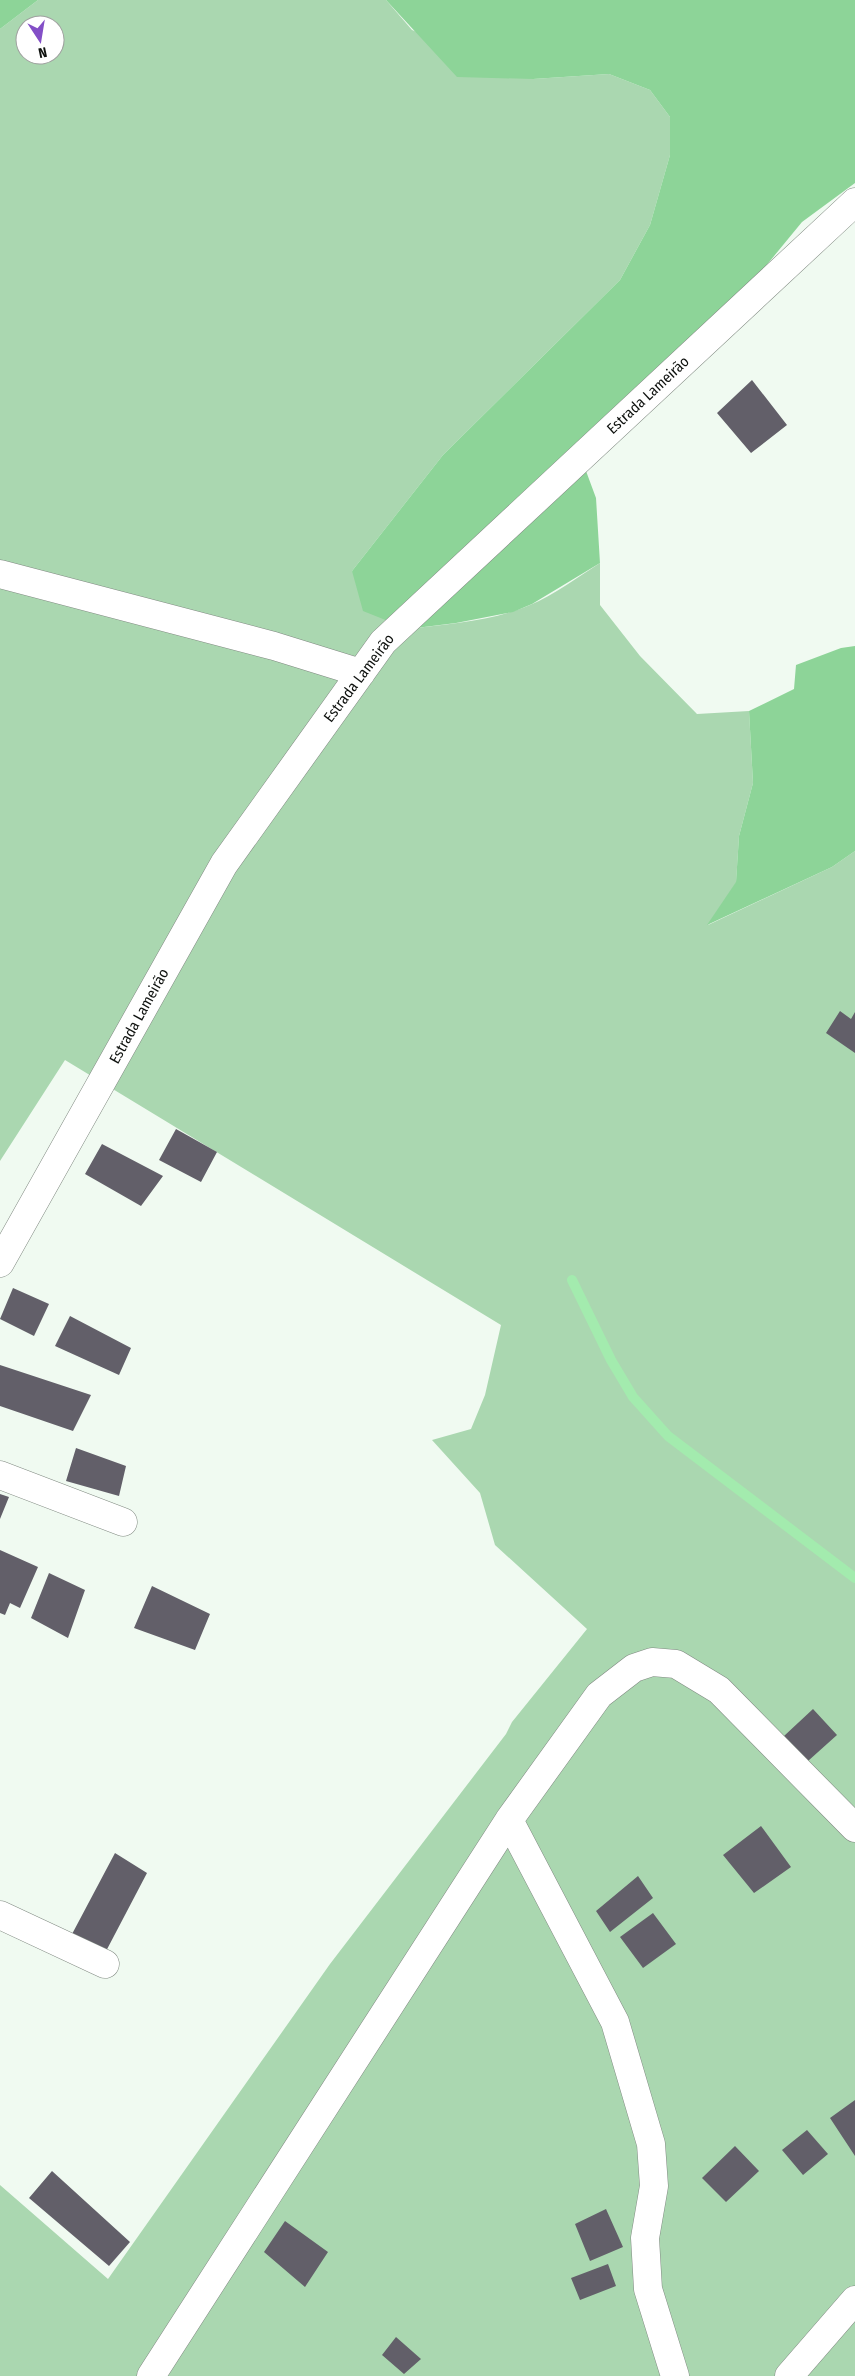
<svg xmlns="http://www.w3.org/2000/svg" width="855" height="2376" viewBox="0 0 855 2376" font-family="'Fira Sans Condensed',sans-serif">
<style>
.green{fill:#aad7b0;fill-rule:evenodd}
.forest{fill:#8dd498}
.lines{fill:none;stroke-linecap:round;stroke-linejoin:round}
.stream{stroke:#a3ebae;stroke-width:10}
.building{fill:#625f69}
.minor-casing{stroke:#818a82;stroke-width:29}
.minor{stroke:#fff;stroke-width:28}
.labels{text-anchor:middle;stroke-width:4;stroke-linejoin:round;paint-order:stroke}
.street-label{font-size:15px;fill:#0e110e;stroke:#fff}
</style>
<rect width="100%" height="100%" fill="#f0faf1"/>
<path class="green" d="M38,0H386L412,30L533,79L609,74L650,90L670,117V155L650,225L620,280L443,455L352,571L408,629C448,624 493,621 530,605C554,595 578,577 600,563V605L640,656L697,714L749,711L753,783L739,836L736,883L708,925L832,867L855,851V2376H0V2185L108,2279L330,1964L506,1734L512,1722L587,1629L495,1545L480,1493L432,1440L471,1429L485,1395L501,1325L65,1060L0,1161V29ZM25,25H55V55H25Z"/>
<path class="forest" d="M0,0H38L0,29Z
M386,0H855V183L802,222L765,267L586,471L596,498L600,563L532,604L513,612L456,623L408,629L363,611L352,571L443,455L620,280L650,225L670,155V117L650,90L609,74L533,79L457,77Z
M855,646V851L832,867L707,925L736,882L739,836L753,783L749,711L794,689L796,665L841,648Z"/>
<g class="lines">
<path class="stream" d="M572,1280L611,1360L633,1397L668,1436L855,1578"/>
</g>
<path class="building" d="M752,380L787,425L751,453L717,413Z
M840,1011L851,1019L855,1012V1053L826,1033Z
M176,1129L217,1152L201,1182L159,1160Z
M102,1144L163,1176L141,1206L85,1174Z
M13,1288L49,1304L34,1336L0,1319Z
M70,1316L131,1348L119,1375L55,1346Z
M0,1365L91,1395L73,1431L0,1406Z
M76,1448L126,1466L119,1496L66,1481Z
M0,1494L9,1497L0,1519Z
M0,1550L38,1567L20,1608L10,1603L5,1615L0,1613Z
M49,1573L85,1590L68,1638L31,1618Z
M152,1586L210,1614L195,1650L134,1628Z
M813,1709L837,1735L808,1761L784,1736Z
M761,1826L791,1867L754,1893L723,1855Z
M115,1853L147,1873L104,1955L71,1936Z
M638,1876L653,1898L610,1932L596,1911Z
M653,1913L676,1944L643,1968L620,1937Z
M855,2100V2156L830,2118Z
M807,2130L828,2154L803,2175L782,2150Z
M735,2146L759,2171L726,2202L702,2178Z
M52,2171L130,2242L109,2266L29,2198Z
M606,2209L623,2247L590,2261L575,2224Z
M285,2221L328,2252L305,2287L264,2252Z
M608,2264L616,2286L580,2300L571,2278Z
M396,2337L421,2359L404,2374L382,2355Z"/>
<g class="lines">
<g class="minor-casing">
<path id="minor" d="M0,574L274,646L361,673
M0,1263L224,864L383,642L855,202
M0,1475L123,1522
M509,1820L615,2022L651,2144L654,2186L645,2238L648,2289L675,2376
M0,1915L105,1964
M151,2376L509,1820L599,1695L634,1668L652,1662L676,1664L719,1690L855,1828
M789,2376L855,2300"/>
</g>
<use href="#minor" class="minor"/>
</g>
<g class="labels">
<g class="street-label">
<text transform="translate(648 395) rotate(-43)" y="5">Estrada Lameirão</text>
<text transform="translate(359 678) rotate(-53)" y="5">Estrada Lameirão</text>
<text transform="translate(139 1016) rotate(-61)" y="5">Estrada Lameirão</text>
</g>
</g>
<g transform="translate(40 40) rotate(168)"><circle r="24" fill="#ffffff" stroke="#9fa09f"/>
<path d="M0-4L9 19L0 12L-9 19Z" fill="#834fc7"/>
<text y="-8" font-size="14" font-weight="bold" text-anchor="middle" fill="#0e110e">N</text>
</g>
</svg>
